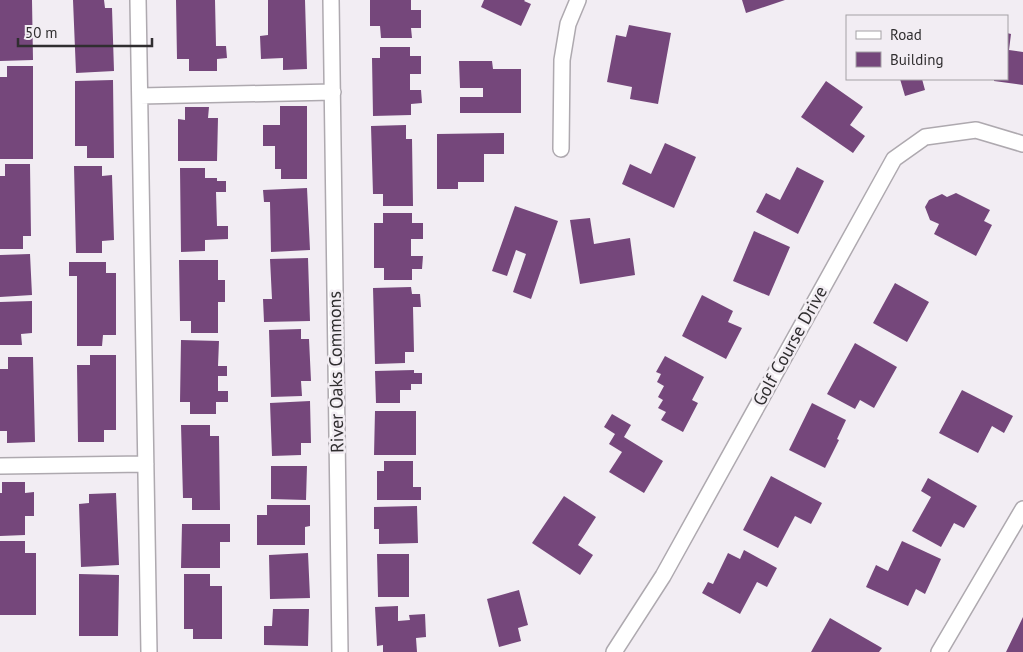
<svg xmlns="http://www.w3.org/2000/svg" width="1023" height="652" viewBox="0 0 1023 652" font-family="'PT Sans',sans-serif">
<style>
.building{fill:#75477b}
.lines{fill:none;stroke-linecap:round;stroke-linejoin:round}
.street-casing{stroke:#aea9af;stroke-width:18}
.street{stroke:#fff;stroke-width:15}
.labels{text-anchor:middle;stroke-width:5;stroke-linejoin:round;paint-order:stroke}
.street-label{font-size:18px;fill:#302e30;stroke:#f2edf3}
</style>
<rect width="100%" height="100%" fill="#f2edf3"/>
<path class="building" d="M0,0H32L33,60L0,61Z
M73,0H104L105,8H112L114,71L76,73Z
M176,0H215L216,46H226L227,58L217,59V71H189V59H177Z
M268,0H305L307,69L283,70V58L261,59L260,36L268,35Z
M370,0H411V10H421V28H411L412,38H381L380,26H370Z
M484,0H525L524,1L531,4L521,26L481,7Z
M742,0H785L746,13Z
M629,25L671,33L658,104L630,99L632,87L607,82L616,35L626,37Z
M1007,33L1011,34L1009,50L1023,52V85L994,81V79H1007Z
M380,47H410V56H421V74H410V90H421L422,103L411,104V115L373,116L372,58H380Z
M459,61H492L493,69H521V113H460V97H483V88H460Z
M7,66H33V159H0V77H7Z
M900,79H922L925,90L905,96Z
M113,80L114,158H87V146H75V81Z
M826,81L863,107L850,125L865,136L853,153L801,117Z
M280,106H307V179H281V169H275V146H263V125H280Z
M185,107H209L208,118H218L217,161H178V119L185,120Z
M406,125V139H412L413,206H383V194H373L371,126Z
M504,133V154H484V182H458V189H437V134Z
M665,143L696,157L674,208L622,184L630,164L651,174Z
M5,164H30L31,236H23V249H0V176H5Z
M74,166H102V176L112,175L114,240L102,241V253H76Z
M797,167L824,181L798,234L756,212L766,193L780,200Z
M180,168H205V178H217V181H226V192H216L217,226H228V239L205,240V251L181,252Z
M307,188L310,250L271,252L270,202H264L263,190Z
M956,193L990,210L984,221L992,225L976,256L934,234L939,224L930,220L925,207L929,200L942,194L947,197Z
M515,206L558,221L531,299L513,292L526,254L516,250L507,276L492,271Z
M383,213H412V223H423V239H411V256H423L422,269H412V280H384V268H374V223H383Z
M590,218L594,244L630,238L635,275L580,284L570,220Z
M754,231L790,247L769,296L733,281Z
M30,254L32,295L0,297V255Z
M308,258L310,321L264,322L263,299H272L270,259Z
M179,260H218V280H225V302H218V333H191V321H180Z
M69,262H106V273H116V335H103L102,346H77V276H69Z
M895,283L929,302L907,342L873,323Z
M411,287L412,294H420L421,307H413L414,352H405V363L375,364L373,288Z
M702,295L733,311L728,322L742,328L726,359L682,336Z
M32,301V333L21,334L22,345H0V302Z
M301,329V339H309L311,381H301L302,396L271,397L269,330Z
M181,340L219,341L218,366H227V376H218V391H228V402H216V414H190V402H180Z
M855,343L897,367L874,408L860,400L855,409L827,394Z
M90,355H116V430H104V442H78L77,365H90Z
M665,356L704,377L692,400L698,403L683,432L661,420L666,412L658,408L663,400L658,397L664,386L657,382L661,374L656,372Z
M8,357H33L35,442L7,443V431H0V369H8Z
M414,370V373H422V384H411V390H400V403H376L375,371Z
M962,390L1013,416L1004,433L992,426L978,453L939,433Z
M310,401L311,443H301V455L272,456L270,403Z
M812,403L846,420L837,439L839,440L825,468L789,450Z
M375,411H416V455H374Z
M612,414L631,425L624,437L663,461L644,493L609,472L622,452L609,444L615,434L604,427Z
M181,425H210V436H219L220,510H192V498H183Z
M384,461H413V487H421V500H377V471H384Z
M271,466H307L306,500L271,499Z
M771,476L822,503L811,524L795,516L778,548L743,530Z
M928,478L977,506L964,528L954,523L941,547L912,531L931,497L921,491Z
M2,482H25V493L34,492V516H25V535L0,536V493H2Z
M116,493L119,565L81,567L79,504L89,503V494Z
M564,496L596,517L578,545L593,555L580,575L532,543Z
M267,505H310V526L305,527V545H257V515H267Z
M417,506L418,543L379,544V529H374V507Z
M182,524H230V542H220V568H181Z
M0,541H25V553H36V615H0Z
M902,541L941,559L925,594L916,589L908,606L866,587L876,565L888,571Z
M744,550L777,568L767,587L757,582L740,614L702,593L708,582L713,584L728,553L740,559Z
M308,553L310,598L270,599L269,555Z
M377,554H409V597H378Z
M79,574L119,575L118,636H79Z
M184,574H210V586H222V639H193V629H184Z
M519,590L528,625L518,628L521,641L499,647L487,599Z
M398,606V621L410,620L409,615L425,614L426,637L416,638L417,652H383V645L377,646L375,607Z
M273,609H309L308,646L264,645V626H272Z
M1023,617V652H1006Z
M830,618L882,648L879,652H811Z"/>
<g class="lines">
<g class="street-casing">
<path id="street" d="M138,0L149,652
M331,0L340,652
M140,96L333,92
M561,149L562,60L568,24L578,0
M0,466L146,464
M614,652L663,576L894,159L925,137L976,130L1023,144
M939,652L1023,509"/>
</g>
<use href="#street" class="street"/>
</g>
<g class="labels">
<g class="street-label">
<text transform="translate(790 346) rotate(-61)" y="6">Golf Course Drive</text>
<text transform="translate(336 372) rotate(-91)" y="6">River Oaks Commons</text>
</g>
</g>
<rect x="846" y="15" width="162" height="65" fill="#f2edf3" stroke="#a4a1a5"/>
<rect x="856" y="31" width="25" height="8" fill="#ffffff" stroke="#a4a1a5"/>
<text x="890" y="40" font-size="15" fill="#302e30">Road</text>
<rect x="856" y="52" width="25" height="15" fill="#75477b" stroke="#a4a1a5"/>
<text x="890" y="65" font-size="15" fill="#302e30">Building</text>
<path d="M18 38v8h134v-8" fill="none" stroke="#302e30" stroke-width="2.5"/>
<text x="25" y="38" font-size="15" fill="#302e30" stroke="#f2edf3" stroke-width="4" paint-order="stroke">50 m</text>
</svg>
